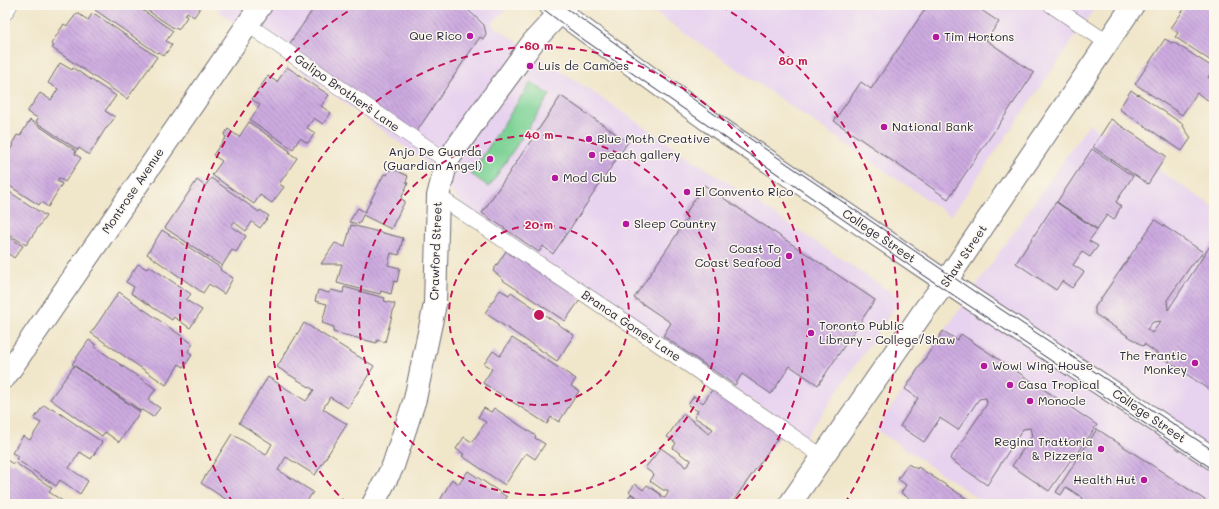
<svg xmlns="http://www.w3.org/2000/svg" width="1219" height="509" viewBox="0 0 1219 509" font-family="Mali,sans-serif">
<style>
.built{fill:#e7d2ef}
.green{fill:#7dd295;stroke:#507a68}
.building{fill:url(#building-back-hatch);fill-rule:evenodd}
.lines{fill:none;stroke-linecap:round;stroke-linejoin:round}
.lane-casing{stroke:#6a676d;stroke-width:16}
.street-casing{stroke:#6a676d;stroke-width:24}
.secondary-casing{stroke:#6a676d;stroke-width:24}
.lane{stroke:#fff;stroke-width:15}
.street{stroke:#fff;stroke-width:22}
.secondary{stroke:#fff;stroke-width:22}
.tram{stroke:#22223b;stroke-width:1}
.ring{fill:none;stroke:#c2185b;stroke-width:2;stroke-dasharray:7 5}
.poi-dot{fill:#b5179e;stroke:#fbf7ec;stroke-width:1.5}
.labels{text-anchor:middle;stroke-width:3;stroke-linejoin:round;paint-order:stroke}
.poi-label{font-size:12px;fill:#22223b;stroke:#fbf7ec;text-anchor:start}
.street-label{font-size:12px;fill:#22223b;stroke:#fbf7ec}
.centre{fill:#c2185b;stroke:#fbf7ec;stroke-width:2}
.ring-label{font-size:12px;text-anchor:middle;font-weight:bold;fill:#c2185b;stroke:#fbf7ec;stroke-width:3;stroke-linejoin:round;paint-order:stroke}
</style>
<defs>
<pattern id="building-back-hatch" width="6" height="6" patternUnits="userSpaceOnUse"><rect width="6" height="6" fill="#cdaae0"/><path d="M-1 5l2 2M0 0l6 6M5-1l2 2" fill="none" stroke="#a68ab7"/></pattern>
</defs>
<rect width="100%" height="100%" fill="#fbf7ec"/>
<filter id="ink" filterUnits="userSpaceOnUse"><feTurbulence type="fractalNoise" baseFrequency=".025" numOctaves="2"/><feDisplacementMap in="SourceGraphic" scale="8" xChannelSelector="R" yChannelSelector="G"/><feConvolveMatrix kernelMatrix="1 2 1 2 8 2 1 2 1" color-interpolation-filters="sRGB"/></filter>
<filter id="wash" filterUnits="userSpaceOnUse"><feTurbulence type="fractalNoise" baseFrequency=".012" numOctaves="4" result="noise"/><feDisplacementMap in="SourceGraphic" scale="16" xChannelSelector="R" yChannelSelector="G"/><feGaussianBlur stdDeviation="0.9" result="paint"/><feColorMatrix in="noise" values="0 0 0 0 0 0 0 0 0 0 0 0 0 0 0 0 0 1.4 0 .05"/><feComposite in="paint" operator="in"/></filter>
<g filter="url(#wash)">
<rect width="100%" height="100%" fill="#f0e6ca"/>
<path class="built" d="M221,5H511L491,24L901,299L806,437L464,206L423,160L217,10Z
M644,5H1097L951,216Z
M1089,124L1214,207V504H986L876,429Z"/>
<path class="green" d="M531,82L550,95L489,187L471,174Z"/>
<g id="blocks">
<path class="building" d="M98,5H135L173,31L166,41L172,45L164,56L158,52L157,53L95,10Z
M142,5H202L194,17L187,12L185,15L187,17L178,30L176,28L175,29L141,6Z
M316,5H458L463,10L465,7L484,25L486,34L483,39L480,37L413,137L286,49Z
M928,5H974L999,22L986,40L1034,73L948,199L834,121L861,82L871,89Z
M1187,5H1207L1214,10V63L1175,37L1178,33L1171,28Z
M77,13L88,20L92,14L94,16L95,14L157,57L127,99L52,48L54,46L51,44L64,24L67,26Z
M1165,39L1172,43L1173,42L1214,68L1208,77L1214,81V104L1197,93L1182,115L1135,84Z
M60,63L72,70L73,68L116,96L105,111L115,117L107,128H106L89,155L79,148L78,150L36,122L38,118L27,112L40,93L51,100L58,89L48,83Z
M287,67L329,95L321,106L331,113L323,124L314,118L307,128L315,133L308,143L300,138L293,149L250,120L260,105L252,99L268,76L277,82Z
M1131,90L1138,95V94L1184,125L1183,126L1191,138L1182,151L1119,109Z
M561,96L628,142L553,254L543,246L539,252L482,213Z
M1111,119L1166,156L1148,184L1093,147Z
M30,120L76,151L75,154L81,158L65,182L59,178L57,181L62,184L48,207L41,202L39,205L5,183V151L8,153L13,145L12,144L17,135L20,136Z
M249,122L290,151L289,153L297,158L279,184L284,187L272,203L260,195L254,204L212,175L222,161L213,155L226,137L224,135L228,129L239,137Z
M1092,149L1133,176L1116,202L1121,206L1114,220L1107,215L1097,229L1057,202Z
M391,168L408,176L406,182L408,183L401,199L405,201L391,229L363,215L359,224L349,222L358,208L365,212L384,174L387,175Z
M211,178L259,212L260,210L269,216L260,228L252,222L246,231L234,222L231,226L246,236L236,252L232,250L222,266L165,228L197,180L205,186Z
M704,185L875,300L818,385L790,366L771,394L742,374L735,385L663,336L671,323L634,298L687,219L684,216Z
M5,189L46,216L26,245L5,232Z
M1056,202L1097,230L1089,241L1098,246L1090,257L1082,252L1073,265L1084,272L1072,288L1062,281L1056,290L1016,263Z
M1155,220L1203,252L1196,261L1195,260L1167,300L1168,310L1214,240V389L1212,392L1144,344L1143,346L1095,314V307ZM1161,321L1152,333L1147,329L1153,322Z
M351,225L403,238L399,255L391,253L388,265L400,268L397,282L394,281L391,294L381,291L380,294L337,283L342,264H321L335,243L345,247Z
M162,230L221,268L220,270L233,278L224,294L209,284L203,293L147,254Z
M5,234L23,246L14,258L9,254L5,260Z
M506,251L514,257L516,253L582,297L565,321L501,279L502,278L493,271Z
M138,264L147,269L149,266L191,294L186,300L202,310L190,328L174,317L172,320L131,293L134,287L126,282Z
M344,287L385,298L384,301L395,304L385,342L377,340V343L333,332L334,327L322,323L327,304L315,301L318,290L329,293L331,290L343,293Z
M500,290L509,295L511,292L574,335L557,361L485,313Z
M119,292L193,344L188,351L192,355L184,367L179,364L166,385L91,333Z
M304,323L374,366L348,408L330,397L323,409L347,424L315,475L286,457L278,470L313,492L305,504H233L201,483L232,434L266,455L272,444L239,423L268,377L306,401L314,390L277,367Z
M943,331L957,340L961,334L1097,425L1073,460L1070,461L1049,491L1012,466L1032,436L1030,428L1023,429L987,485L950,459L987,404L986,398L979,399L958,430L940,418L924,442L900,426L918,398L905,389Z
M512,338L576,379L571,386L579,391L559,422L551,417L547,424L483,383L492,369L484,364L493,351L500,356Z
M89,340L96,345L95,347L156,389L148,400L160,408L153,417L142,410L141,411L72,364Z
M74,366L140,412L119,442L105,432L102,436L50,399Z
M715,386L782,432L731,504H646L629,492L635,484L643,490L647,485L660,494L662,497L665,498L668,493V490H663L650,481L654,475L645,468L661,448L682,463L685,467L687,466L691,461L690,459L686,458L673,448L676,443L667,437L683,414L704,429L707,433L709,434L713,429L694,417L698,411L688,405L694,396L703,403Z
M44,405L50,409L52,408L102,442L91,459L80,452L69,468L88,481L80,494L60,480L56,486L16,459L18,456L12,453L23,436L30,440L41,423L34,419Z
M484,408L491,412L494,408L536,436L535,438L545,444L535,459L526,453L505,485L462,456L464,454L456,449L464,437L472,442L486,422L478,417Z
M1097,429L1211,504H1079L1083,498L1066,487L1061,495L1056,492Z
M5,459L13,464L14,462L52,488L49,492L67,504H5Z
M908,464L917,469L918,467L975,504H918L901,493L906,485L898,479Z
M468,471L507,497L502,504H438L452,479L459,484Z
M631,494L645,504H624Z"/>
</g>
</g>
<g filter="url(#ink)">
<use href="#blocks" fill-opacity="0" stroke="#6a676d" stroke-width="1"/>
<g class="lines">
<g class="lane-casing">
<path id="lane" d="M1051,5L1108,43
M5,13L10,5
M247,24L447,161
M438,196L626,322L823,457"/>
</g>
<g class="street-casing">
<path id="street" d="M5,377L261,5
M373,504L393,466L415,399L435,304L438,196L447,161L475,121L533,42L567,5
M790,504L925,309L942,287L1133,5"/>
</g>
<g class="secondary-casing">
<path id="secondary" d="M550,5L709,121L946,282L1214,459"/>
</g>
<use href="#lane" class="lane"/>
<use href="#street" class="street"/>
<use href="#secondary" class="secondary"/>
<path class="tram" d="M538,5L580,37L916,270L1214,470
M562,5L714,114L975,292L1214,451"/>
</g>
</g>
<g class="ring">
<circle cx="539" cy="315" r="90"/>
<circle cx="539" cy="315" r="180"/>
<path d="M347 504A269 269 0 1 1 731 504"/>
<path d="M233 503A359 359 0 0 1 357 6M721 6A359 359 0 0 1 845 503"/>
</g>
<g class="poi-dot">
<circle cx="470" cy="36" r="4"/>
<circle cx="936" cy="37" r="4"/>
<circle cx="530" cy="66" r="4"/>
<circle cx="884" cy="127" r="4"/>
<circle cx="589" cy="139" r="4"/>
<circle cx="592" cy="155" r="4"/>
<circle cx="490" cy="159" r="4"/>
<circle cx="555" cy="178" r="4"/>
<circle cx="687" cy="192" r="4"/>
<circle cx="626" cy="224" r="4"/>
<circle cx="789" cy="256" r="4"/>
<circle cx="811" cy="333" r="4"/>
<circle cx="1195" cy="363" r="4"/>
<circle cx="984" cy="366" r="4"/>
<circle cx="1010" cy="385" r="4"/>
<circle cx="1030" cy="401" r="4"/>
<circle cx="1101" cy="449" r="4"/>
<circle cx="1144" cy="480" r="4"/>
</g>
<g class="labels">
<g class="poi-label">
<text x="462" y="40" text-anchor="end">Que Rico</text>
<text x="944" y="41">Tim Hortons</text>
<text x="538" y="70">Luis de Camões</text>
<text x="892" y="131">National Bank</text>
<text x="597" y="143">Blue Moth Creative</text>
<text x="482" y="156" text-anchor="end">Anjo De Guarda<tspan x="482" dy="14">(Guardian Angel)</tspan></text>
<text x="600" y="159">peach gallery</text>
<text x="563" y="182">Mod Club</text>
<text x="695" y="196">El Convento Rico</text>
<text x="634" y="228">Sleep Country</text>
<text x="781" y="253" text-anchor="end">Coast To<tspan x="781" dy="14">Coast Seafood</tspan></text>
<text x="819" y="330">Toronto Public<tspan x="819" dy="14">Library - College/Shaw</tspan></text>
<text x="1187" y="360" text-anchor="end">The Frantic<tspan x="1187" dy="14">Monkey</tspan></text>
<text x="992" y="370">Wow! Wing House</text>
<text x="1018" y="389">Casa Tropical</text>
<text x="1038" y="405">Monocle</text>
<text x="1093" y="446" text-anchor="end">Regina Trattoria<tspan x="1093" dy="14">&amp; Pizzeria</tspan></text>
<text x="1136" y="484" text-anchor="end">Health Hut</text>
</g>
<g class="street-label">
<text transform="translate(347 93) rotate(35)" y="4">Galipo Brothers Lane</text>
<text transform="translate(133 191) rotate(-56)" y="4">Montrose Avenue</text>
<text transform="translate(879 236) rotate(34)" y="4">College Street</text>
<text transform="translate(436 251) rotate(-88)" y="4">Crawford Street</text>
<text transform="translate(964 256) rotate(-56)" y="4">Shaw Street</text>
<text transform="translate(631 326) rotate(34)" y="4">Branca Gomes Lane</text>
<text transform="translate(1149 416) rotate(34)" y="4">College Street</text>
</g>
</g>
<circle cx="539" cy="315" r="6" class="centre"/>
<g class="ring-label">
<text x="539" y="50">60 m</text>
<text x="793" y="65">80 m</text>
<text x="539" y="139">40 m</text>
<text x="539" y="229">20 m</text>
</g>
<rect width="1219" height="509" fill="none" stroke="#fbf7ec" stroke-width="20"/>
</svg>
